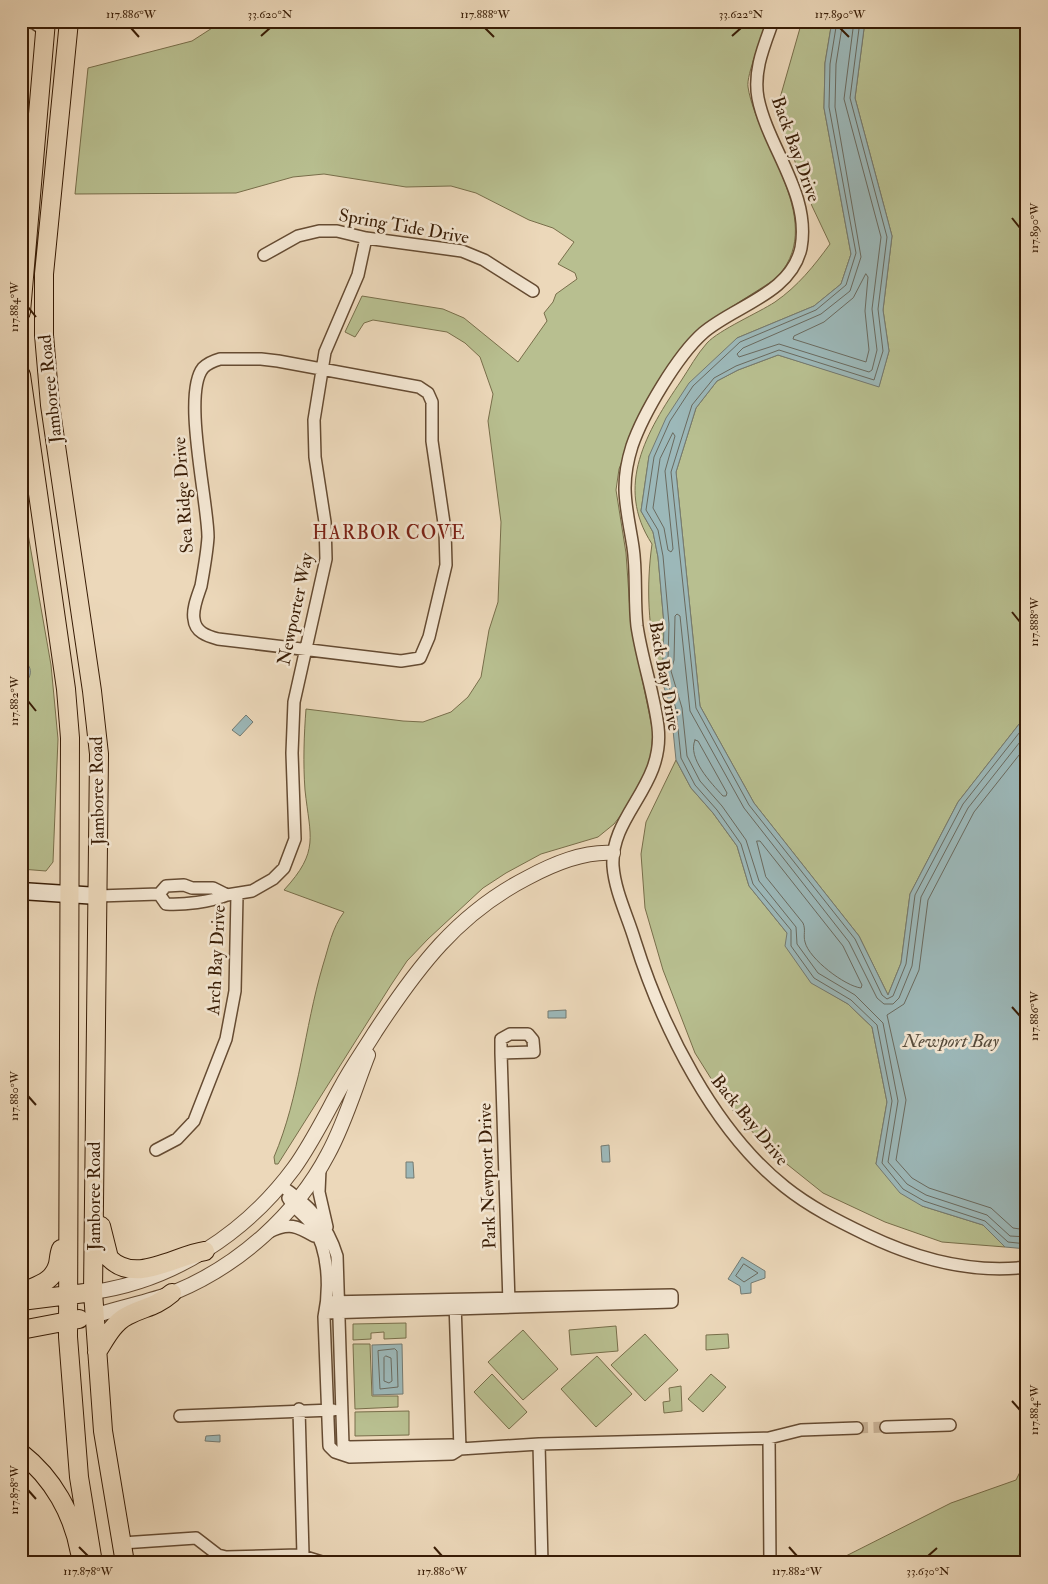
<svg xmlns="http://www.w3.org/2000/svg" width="1048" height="1584" viewBox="0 0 1048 1584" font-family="'IM FELL Double Pica',serif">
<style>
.green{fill:#b8bf90;stroke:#786e4a}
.water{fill:#9cb8b9;stroke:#747a71}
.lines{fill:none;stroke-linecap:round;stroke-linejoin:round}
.shore{stroke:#6a6a5f;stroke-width:1}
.minor-tunnel{stroke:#c8b296;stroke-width:11;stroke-dasharray:11 5.5;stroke-linecap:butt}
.minor-casing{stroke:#654b32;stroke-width:14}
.tertiary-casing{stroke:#654b32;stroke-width:16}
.secondary-casing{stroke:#381c05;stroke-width:19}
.primary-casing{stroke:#381c05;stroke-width:20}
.minor{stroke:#f3e6d2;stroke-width:11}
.tertiary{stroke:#f3e6d2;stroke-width:14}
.secondary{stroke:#f3e6d2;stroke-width:16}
.primary{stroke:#ecd8ba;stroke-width:18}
.ticks{fill:none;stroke:#381c05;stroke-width:2}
.labels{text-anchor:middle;stroke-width:5;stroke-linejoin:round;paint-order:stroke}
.street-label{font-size:18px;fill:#381c05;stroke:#f3e6d2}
.neighbourhood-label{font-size:19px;letter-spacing:1px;fill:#7a1f14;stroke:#f3e6d2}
.water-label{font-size:19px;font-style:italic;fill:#564b3b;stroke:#f3e6d2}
.neatline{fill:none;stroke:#381c05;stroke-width:2}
.ticks-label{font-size:12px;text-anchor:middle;fill:#381c05}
</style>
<rect width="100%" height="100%" fill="#ecd8ba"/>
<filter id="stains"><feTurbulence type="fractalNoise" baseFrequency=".004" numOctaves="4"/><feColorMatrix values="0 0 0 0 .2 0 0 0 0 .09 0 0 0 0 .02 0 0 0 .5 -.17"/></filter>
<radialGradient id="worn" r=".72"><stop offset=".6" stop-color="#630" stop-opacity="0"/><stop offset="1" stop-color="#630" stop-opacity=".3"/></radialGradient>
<path class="green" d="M223,21H768C763,34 746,75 748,87C757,145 831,226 774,280L703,325L680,352L639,419L619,469L616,490L626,553L631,625L653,732L650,766L628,806L614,824L598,837L541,854L506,873L483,888L428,939L407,961L391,985L278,1164H275L274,1157C300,1096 304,1029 323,965C329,946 332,928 344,912L284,890C320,851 310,837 305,790C303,763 304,735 306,709L403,721L423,722L451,712L468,697L481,677L489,630L498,602L501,522L488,421L493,394L480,357L465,343L447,332L373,320L364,323L355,337L345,332L362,296L443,309L464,318L518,362L547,321L544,313L553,302L556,294L577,279L575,273L558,264L574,242L553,228L529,220L476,193L451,186L406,187L324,174L293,177L236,193L75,194L88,68L192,41Z
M802,21H832L825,63L824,108L851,254L841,284L814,306L737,338L649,456L641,511L653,532L658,557L664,624L663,659L659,671C648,629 646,587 652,544C614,486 647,431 681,381C689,369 697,354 707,343C719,330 758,313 775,302C798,286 814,266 830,244L812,206L776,112Z
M865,21H1027V714L958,802L910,894L901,963L888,995L859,936L754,803L700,706L676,472L696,408L717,381L738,370L778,355L879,386L889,351L883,310L892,236L855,98Z
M21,494L51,665L58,739L53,862L46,871L21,869Z
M676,760L691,788L713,813L737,846L749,886L787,933L811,982L848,1004L872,1027L887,1102L876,1164L922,1206L983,1225L1005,1247L942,1242L885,1222L823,1193L768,1149L727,1104L695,1053L663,970L645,908L641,854L646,822Z
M406,1323V1338L384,1339V1332L371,1333V1339L353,1340V1324Z
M616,1326L618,1351L571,1355L569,1330Z
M523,1330L558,1369L523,1400L488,1362Z
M645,1334L678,1370L645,1401L611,1365Z
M728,1334L729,1348L706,1350V1335Z
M353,1344H370L372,1396H398V1407L355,1409Z
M597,1356L632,1394L596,1427L561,1389Z
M492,1374L527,1412L509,1429L474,1392Z
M711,1374L726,1387L703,1412L688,1399Z
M681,1386L682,1411L664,1413L663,1402L670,1401L669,1388Z
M409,1411V1435L355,1436V1412Z
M1027,1458V1563H832L951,1503L1016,1480Z"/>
<path class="water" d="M832,21H865L855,98L892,236L883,310L889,351L879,387L778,355L738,370L717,381L696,408L676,472L700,706L754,803L859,936L888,995L901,963L910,894L958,802L1027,714V1249L1005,1247L983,1225L922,1206L900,1193L876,1164L887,1102L872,1027L848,1004L811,983L785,946L787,933L749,886L737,846L713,813L691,788L676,760L671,710L659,671L663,659L664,624L658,557L653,532L641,511L649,456L666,418L689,383L737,338L814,306L841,284L851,254L824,108L825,63Z
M21,657C34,668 33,676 21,688Z
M246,715L253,722L240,736L232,730Z
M566,1010V1018H548V1011Z
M609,1145L610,1162H602L601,1146Z
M406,1162H413L414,1178H406Z
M742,1257L765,1271V1278L751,1283V1293L741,1294L740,1286L728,1279Z
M402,1344L403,1394L373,1395L372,1345Z
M220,1435V1442L205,1441L206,1436Z"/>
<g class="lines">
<path class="shore" d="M837,21L830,64L829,107L856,253L846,285L816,310L740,342L693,386L670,421L654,457L646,510L658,530L663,556L669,624L668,659L664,671L676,709L681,758L695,785L717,810L741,844L753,884L791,930V946L814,978L851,1000L877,1025L892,1101L882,1163L903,1189L924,1201L985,1221L1008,1242L1027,1244
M843,21L836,64L835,107L861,257L850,291L821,314L743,348L737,354L739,357L779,344L869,372L872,370L877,350L872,309L881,237L844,99L854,21
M860,21L850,98L887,237L878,309L883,351L874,380L779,350L736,366L714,378L692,405L671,472L696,708L749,805L855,939L882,995L887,999L893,996L906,964L915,895L963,804L1027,723
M866,274L868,277L865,311L869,350L866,362L793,339L794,336L824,322L853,298Z
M673,433L675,436L665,471L673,549L671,552L668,550L664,528L653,508L660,459Z
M1027,733L968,808L921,897L912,966L899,998L893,1004H884L877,998L849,942L744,808L690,711L680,616L677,614L675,616L674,660L671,671L682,708L687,756L700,781L722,806L746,840L759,881L796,927L797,944L818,973L855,995L883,1023L898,1101L888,1162L907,1184L926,1195L987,1215L1010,1236L1027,1237
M695,740L698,741L727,793L726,796H723C711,783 687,758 695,740Z
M1027,745L974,812L928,900L919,970L904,1004L887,1015L906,1100L896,1160L912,1178L929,1188L991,1208L1013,1228L1027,1230
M757,841H760L843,946L862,985L861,988C845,986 809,959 805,942C803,935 806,930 803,923L766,877Z
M744,1264L758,1273L744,1282L736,1276Z
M395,1349L397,1351L398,1387L380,1389L378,1351Z
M386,1356L391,1358L392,1381L389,1383L384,1381V1358Z"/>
<path class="minor-tunnel" d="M857,1428L886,1427"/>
<g class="minor-casing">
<path id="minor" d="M26,21L34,23L46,31
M773,21C764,46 753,71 758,98C768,148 811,194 801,248C791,294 734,306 703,333C677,356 643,414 632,446C619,487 627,508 633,547C637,573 634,600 637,626C642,660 654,693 658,727C665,786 610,815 613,866C615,892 628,917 635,941C662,1027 714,1131 785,1187C810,1207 838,1221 867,1235C917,1259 971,1274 1027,1267
M264,255L298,236L319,231H337L366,238L462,251L484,260L533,291
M220,359H261L278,361L419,387L428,393L432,402V441L445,530L446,565L429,637L420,658L401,661L218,639C207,636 195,632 194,619C192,609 198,595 201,586C204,569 207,553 208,537C208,502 182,394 203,368C208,363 213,361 220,359Z
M184,885L192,888H213L227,895C210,902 184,905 166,904L159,894L166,886Z
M227,895L252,891L273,879L284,868L295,839L292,753L294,702L326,559L325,522L315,457L314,420L325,352L358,275L366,238
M98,896L159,894
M501,1053L534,1052L533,1040L528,1034H510L501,1039V1053L509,1303
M156,1150L177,1139L194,1121L226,1039L235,991L237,895
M320,1169L319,1192L327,1227
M280,1185C308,1204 327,1223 337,1256L343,1445L349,1447L452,1445L460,1449L539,1444L769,1438L801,1430L857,1428
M288,1198C294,1209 305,1215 312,1225C329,1249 330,1289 324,1317L329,1446L335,1452L350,1457L452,1454L460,1449
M269,1232C289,1222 297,1226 314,1236
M455,1303L460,1449
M325,1313L672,1302V1295L327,1302
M299,1409L303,1555
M180,1416L333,1410
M886,1427L950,1425
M769,1438L770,1563
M539,1444L542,1563
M122,1543L196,1538L218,1555L226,1557L299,1555L325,1563"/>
</g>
<g class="tertiary-casing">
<path id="tertiary" d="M93,1292C173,1281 246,1233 294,1168C312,1143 326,1114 341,1087C351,1068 364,1050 375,1032C417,968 457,914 527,878C553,864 583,851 613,853
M94,1316C121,1307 149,1302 175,1292C238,1266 296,1215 328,1154C345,1123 355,1088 368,1055"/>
</g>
<g class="secondary-casing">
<path id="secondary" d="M21,891L98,896"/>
</g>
<g class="primary-casing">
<path id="primary" d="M69,21L44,274V335L50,405L92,691L99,754L93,1292L103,1431L125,1563
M21,312L46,21
M21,375L66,689L70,738L68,1337L79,1477L93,1563
M101,1226L109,1258C136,1285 173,1256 205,1251
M21,1293C36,1285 52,1284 58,1264C59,1259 59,1254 61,1249
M21,1301L93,1292
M21,1330L79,1319
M97,1352C105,1340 113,1323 127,1316C145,1306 153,1309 172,1293
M21,1453C53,1478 73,1514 80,1553"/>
</g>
<use href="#minor" class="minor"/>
<use href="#tertiary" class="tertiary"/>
<use href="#secondary" class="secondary"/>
<use href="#primary" class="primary"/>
</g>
<path class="ticks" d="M131,28L139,37M485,28L494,37M840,28L849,37M261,36L270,28M732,36L741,28M1012,218L1020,228M28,307L36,317M1012,612L1020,622M28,701L36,711M1012,1007L1020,1016M28,1096L36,1105M1012,1401L1020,1410M28,1490L36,1499M79,1547L88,1556M434,1547L442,1556M789,1547L797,1556M928,1556L937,1548"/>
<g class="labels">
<g class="street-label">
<text transform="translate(796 149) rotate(70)" y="6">Back Bay Drive</text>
<text transform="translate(404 226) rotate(10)" y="6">Spring Tide Drive</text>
<text transform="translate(50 389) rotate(-96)" y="6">Jamboree Road</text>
<text transform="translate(183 495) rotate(-94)" y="6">Sea Ridge Drive</text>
<text transform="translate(295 609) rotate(-78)" y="6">Newporter Way</text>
<text transform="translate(665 676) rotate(80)" y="6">Back Bay Drive</text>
<text transform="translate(97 791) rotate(-91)" y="6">Jamboree Road</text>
<text transform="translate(216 960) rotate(-87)" y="6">Arch Bay Drive</text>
<text transform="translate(750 1120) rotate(51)" y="6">Back Bay Drive</text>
<text transform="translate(487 1176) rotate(-92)" y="6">Park Newport Drive</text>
<text transform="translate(94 1196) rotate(-90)" y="6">Jamboree Road</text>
</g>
<g class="neighbourhood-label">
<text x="389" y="539">HARBOR COVE</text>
</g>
<g class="water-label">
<text x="951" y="1047">Newport Bay</text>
</g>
</g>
<rect width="1048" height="1584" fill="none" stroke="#ecd8ba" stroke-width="55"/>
<rect x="28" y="28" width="992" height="1528" class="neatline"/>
<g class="ticks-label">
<text x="131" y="18">117.886°W</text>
<text x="270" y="18">33.620°N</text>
<text x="485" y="18">117.888°W</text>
<text x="741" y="18">33.622°N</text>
<text x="840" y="18">117.890°W</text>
<text transform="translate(1034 228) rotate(-90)" y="4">117.890°W</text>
<text transform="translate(14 307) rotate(-90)" y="4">117.884°W</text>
<text transform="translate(1034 622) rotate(-90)" y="4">117.888°W</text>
<text transform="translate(14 701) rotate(-90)" y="4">117.882°W</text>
<text transform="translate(1034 1016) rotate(-90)" y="4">117.886°W</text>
<text transform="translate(14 1096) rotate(-90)" y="4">117.880°W</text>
<text transform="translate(1034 1410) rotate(-90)" y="4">117.884°W</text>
<text transform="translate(14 1490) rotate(-90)" y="4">117.878°W</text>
<text x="88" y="1575">117.878°W</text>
<text x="442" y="1575">117.880°W</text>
<text x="797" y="1575">117.882°W</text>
<text x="928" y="1575">33.630°N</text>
</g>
<rect width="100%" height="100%" filter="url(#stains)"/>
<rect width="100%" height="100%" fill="url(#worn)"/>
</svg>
